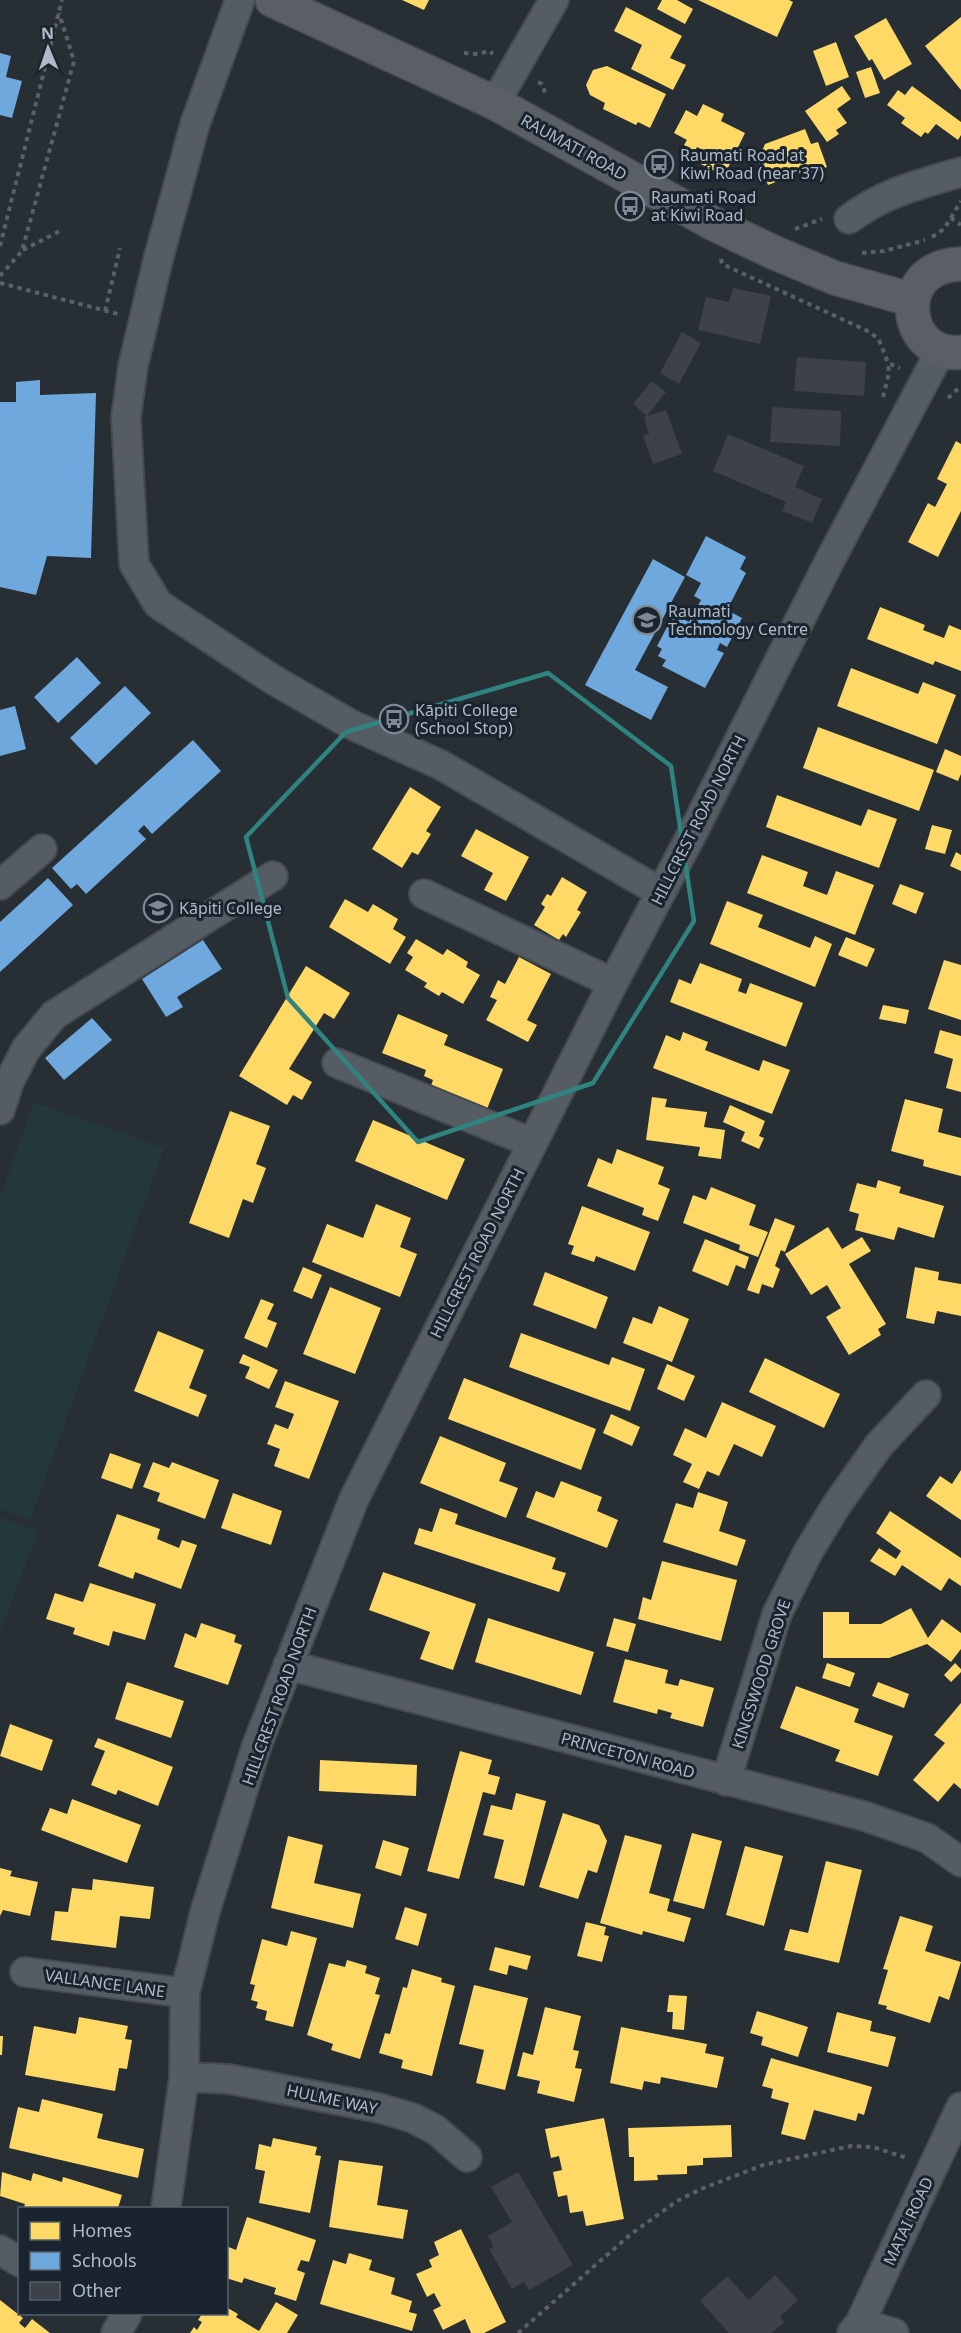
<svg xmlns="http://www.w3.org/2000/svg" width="961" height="2333" viewBox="0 0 961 2333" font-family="'Noto Sans',sans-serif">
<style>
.green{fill:#24383a}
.homes{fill:#ffd966}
.schools{fill:#6fa8dc}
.building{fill:#3c4248}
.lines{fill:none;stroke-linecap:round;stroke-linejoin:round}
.minor-casing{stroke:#444a4f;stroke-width:32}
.major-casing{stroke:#444a51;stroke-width:36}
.path{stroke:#5a6066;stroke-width:4;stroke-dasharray:4.5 4.5;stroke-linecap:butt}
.minor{stroke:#565c63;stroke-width:28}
.major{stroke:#595f65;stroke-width:33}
.marked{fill:none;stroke:#2f8480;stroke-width:4.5;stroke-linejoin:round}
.labels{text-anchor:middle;stroke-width:6;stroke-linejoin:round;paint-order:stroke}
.street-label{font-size:16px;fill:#afbac7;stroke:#1a242f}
.poi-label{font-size:16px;fill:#afbac7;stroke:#1a242f;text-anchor:start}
</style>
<rect width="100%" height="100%" fill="#272e34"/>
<path class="green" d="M34,1102L164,1148L30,1520L0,1509V1197Z
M0,1517L38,1531L0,1632Z"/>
<path class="homes" d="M402,0H429L424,10Z
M662,0H677L693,9L685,24L657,9Z
M698,0H789L793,2L777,37Z
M626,7L682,36L670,58L686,65L673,90L631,69L642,45L614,31Z
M961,17V90L925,46Z
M886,18L912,64L884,80L872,59L869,61L854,36Z
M836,42L849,77L826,86L813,51Z
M607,66L666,94L650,128L638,122L636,125L603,109L605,103L590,95L586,85L593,70Z
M871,67L880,93L865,98L856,72Z
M842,86L851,99L837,109L847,123L836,130L839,134L827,142L805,111Z
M912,86L961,122V135L958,140L936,124L928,134L925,132L921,137L901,123L905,118L887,105L898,90L905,95Z
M703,104L724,114L721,121L745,133L724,176L701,164L707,152L697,147L695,151L684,145L687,140L674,133L686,110L697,116Z
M805,129L811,144L818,142L827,167L808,174L807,170L768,185L758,161L765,144Z
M956,441L961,444V511L938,557L908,542L928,503L935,507L947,484L937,479Z
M880,607L925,625L923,630L944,638L949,625L961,630V671L935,661L933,665L867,639Z
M851,668L918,694L923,682L956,695L937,744L837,706Z
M818,727L934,770L919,811L803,768Z
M945,749L961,756V774L958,781L936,772Z
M410,787L441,807L426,831L431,834L418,855L412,852L402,868L372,849Z
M777,795L861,826L868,809L897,819L879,868L766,827Z
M932,825L952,830L945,854L925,849Z
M476,829L529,857L506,901L484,890L493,873L461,856Z
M956,852L961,855V871L950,866Z
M762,855L808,872L803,886L827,895L836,871L874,885L855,935L747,893Z
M562,877L587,892L577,910L581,912L566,937L563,934L559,940L534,925L545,907L541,904L547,894L551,896Z
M900,884L924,893L916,914L892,904Z
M345,899L368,912L373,904L398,919L393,929L406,937L390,964L329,927Z
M727,901L763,915L758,927L810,948L815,936L832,944L815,987L710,944Z
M846,937L875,949L867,967L838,955Z
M416,939L443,955L447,949L468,962L466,967L480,975L463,1004L442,992L439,996L424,987L427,983L405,970L413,957L407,953Z
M519,957L551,974L527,1020L537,1025L528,1042L486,1020L497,1000L490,997L498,980L505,984Z
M944,960L961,965V1020L928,1009Z
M700,963L742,979L738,991L746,994L750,983L803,1003L786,1047L670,1002L679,979L691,984Z
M306,966L350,993L334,1019L324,1013L289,1069L312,1082L302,1100L293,1095L287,1105L239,1076Z
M883,1005L909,1010L906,1024L879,1019Z
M398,1014L448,1035L444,1045L503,1069L485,1114L429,1091L433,1080L424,1076L426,1070L382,1053Z
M940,1030L961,1036V1092L946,1088L953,1059L934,1053Z
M683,1032L708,1042L705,1050L759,1071L763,1060L790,1070L772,1114L653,1068L666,1035L680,1041Z
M652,1097L667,1099L665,1107L707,1112L704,1127L725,1130L721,1159L698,1156L700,1147L646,1140Z
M905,1099L943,1109L938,1132L961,1138V1176L923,1166L924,1160L891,1151Z
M730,1105L765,1121L759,1136L764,1138L759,1149L741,1141L745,1132L723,1122Z
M230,1111L270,1126L256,1164L266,1168L253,1203L243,1199L229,1238L189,1223Z
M373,1120L465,1159L447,1200L355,1161Z
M617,1149L664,1167L658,1184L670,1189L658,1221L642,1215L644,1208L587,1186L598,1158L612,1164Z
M878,1180L901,1187L899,1193L944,1206L934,1238L898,1227L894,1240L855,1230L859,1214L849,1211L857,1183L876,1188Z
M711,1187L756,1205L749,1225L768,1232L758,1257L739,1250L740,1245L683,1223L693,1195L706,1200Z
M376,1204L411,1218L400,1247L417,1254L400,1297L312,1262L327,1224L363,1238Z
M582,1206L650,1232L635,1271L596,1256L594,1262L571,1254L574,1246L568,1244Z
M775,1218L795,1226L785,1252L781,1250L775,1266L780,1269L773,1288L762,1284L759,1294L747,1290Z
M828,1227L842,1249L862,1237L871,1251L849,1264L886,1324L878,1329L881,1335L849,1355L826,1317L841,1308L827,1285L811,1295L785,1254Z
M705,1239L749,1257L745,1269L736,1265L728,1286L692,1271Z
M303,1267L322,1275L312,1299L293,1291Z
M915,1267L939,1272L938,1280L961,1284V1316L937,1311L934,1324L906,1318Z
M545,1272L608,1297L596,1329L533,1305Z
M330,1287L381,1308L355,1374L303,1354Z
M261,1299L274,1304L267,1319L277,1323L267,1348L244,1338Z
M659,1306L689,1319L672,1362L623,1343L633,1317L652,1324Z
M158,1331L204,1350L189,1388L207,1395L198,1417L134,1391Z
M521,1333L609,1365L612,1357L645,1369L630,1411L509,1367Z
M243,1354L278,1370L269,1389L245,1378L250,1367L239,1363Z
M765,1358L840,1394L824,1428L749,1392Z
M667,1364L695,1376L684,1401L657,1389Z
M464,1378L596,1429L581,1470L448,1419Z
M285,1381L339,1401L309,1479L274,1466L280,1449L267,1444L275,1424L288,1429L294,1414L275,1407Z
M722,1402L776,1426L762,1457L734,1444L719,1476L707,1471L699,1489L683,1482L692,1464L673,1455L685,1428L706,1438Z
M611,1414L640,1427L632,1446L603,1433Z
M440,1436L506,1463L499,1481L518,1488L506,1518L420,1483Z
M110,1453L141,1464L132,1489L101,1478Z
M153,1462L169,1468L172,1462L219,1480L205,1519L157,1501L160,1493L143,1487Z
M961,1470V1520L926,1496L940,1476L952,1484Z
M561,1481L602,1497L597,1511L618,1520L607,1548L526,1517L536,1491L554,1498Z
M698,1492L728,1502L719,1531L746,1540L737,1566L663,1542L676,1503L693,1508Z
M233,1493L282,1511L271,1545L221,1528Z
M440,1508L458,1514L455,1524L556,1558L552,1569L566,1573L559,1592L414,1544L419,1528L432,1532Z
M890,1511L961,1558V1586L949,1578L941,1591L902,1565L895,1576L870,1561L879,1548L896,1559L901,1551L876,1533Z
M117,1514L160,1529L157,1539L179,1548L182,1540L197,1545L181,1589L135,1572L133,1579L98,1566Z
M662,1561L737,1580L721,1641L638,1619L643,1597L651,1600Z
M383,1572L476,1604L453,1670L420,1659L430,1632L369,1610Z
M90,1583L156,1604L145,1640L113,1631L109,1646L73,1634L75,1628L46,1619L55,1593L83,1602Z
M911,1608L928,1638L942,1619L961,1633V1649L951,1662L927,1644L889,1658H823V1612H849V1624H881Z
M488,1618L594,1652L581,1695L475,1662Z
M614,1618L636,1624L628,1652L606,1646Z
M201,1623L236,1635L234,1642L242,1645L228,1685L174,1667L185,1633L196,1638Z
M625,1659L668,1670L665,1683L678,1686L680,1679L714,1688L703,1727L670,1718L672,1713L658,1709L657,1714L613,1702Z
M827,1663L855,1673L850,1687L822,1678Z
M955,1663L961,1669V1672L951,1682L944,1675Z
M127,1682L184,1701L171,1738L115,1719Z
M878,1682L909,1694L904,1708L872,1696Z
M796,1686L859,1709L854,1722L893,1736L878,1776L835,1761L840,1750L780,1728Z
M961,1703V1789L954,1783L938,1802L913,1780L945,1743L934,1735Z
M10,1724L53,1740L42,1771L0,1756Z
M98,1738L173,1767L158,1806L118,1790L116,1795L91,1785L105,1751L94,1747Z
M460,1751L492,1760L488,1774L500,1777L495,1795L483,1792L459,1879L427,1871Z
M320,1760L417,1765L416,1796L319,1791Z
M516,1793L546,1801L524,1886L494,1878L504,1840L483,1835L491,1805L512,1810Z
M72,1799L141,1825L127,1863L41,1830L50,1808L67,1814Z
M563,1813L599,1825L607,1841L597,1873L588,1870L578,1899L539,1887Z
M692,1833L722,1841L704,1909L673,1901Z
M625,1835L662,1845L649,1893L670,1899L667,1911L691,1918L684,1942L643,1931L642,1935L600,1923Z
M288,1836L323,1845L314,1883L361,1894L353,1928L271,1908Z
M383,1840L409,1848L401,1876L375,1868Z
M745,1846L783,1856L764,1926L726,1915Z
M826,1861L862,1870L839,1963L784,1950L790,1929L808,1933Z
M0,1868L12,1871L10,1876L38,1882L30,1916L3,1910L0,1916Z
M93,1879L154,1887L150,1919L120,1916L116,1948L51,1940L55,1911L68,1912L72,1888L92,1890Z
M405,1907L427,1914L418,1946L395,1939Z
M900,1916L933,1926L925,1951L961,1962L949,2000L939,1996L930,2023L886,2009L887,2006L878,2004L888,1970L883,1969Z
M586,1922L606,1927L604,1935L609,1936L602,1962L577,1956Z
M291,1931L317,1938L293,2027L265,2020L267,2011L256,2008L258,2002L251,2000L255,1985L250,1984L262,1939L287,1946Z
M495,1947L531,1956L527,1970L509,1965L507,1975L489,1970Z
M347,1960L367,1966L365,1973L380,1978L375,1994L380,1995L360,2059L331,2050L333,2044L307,2035L329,1963L345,1967Z
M412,1969L442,1978L441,1982L455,1986L432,2076L401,2068L403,2060L379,2053L385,2033L390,2034L403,1987L407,1988Z
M474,1985L528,1998L505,2090L476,2083L484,2050L459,2044Z
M669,1995L687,1996L684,2030L672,2029L673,2012H667Z
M545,2007L581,2016L573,2050L579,2051L575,2068L582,2069L574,2102L537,2093L540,2081L517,2076L523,2052L533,2055Z
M757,2011L808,2027L798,2057L761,2045L763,2037L750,2033Z
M837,2012L872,2021L870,2031L896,2037L888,2067L827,2052Z
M79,2017L128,2026L125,2039L132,2040L127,2069L119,2068L115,2091L25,2075L34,2026L76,2034Z
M621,2027L707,2044L705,2053L724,2057L717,2088L661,2077L660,2084L644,2081L642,2090L610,2083Z
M0,2036H3L2,2055H0Z
M771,2058L872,2087L864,2115L858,2113L856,2121L814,2110L805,2140L781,2134L789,2103L771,2098L773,2089L762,2086Z
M42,2099L103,2114L97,2138L144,2149L138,2178L9,2148L18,2107L39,2112Z
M604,2118L624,2219L586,2226L583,2211L570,2213L567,2195L558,2197L553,2172L562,2170L559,2156L551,2158L545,2129Z
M731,2125L732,2157L703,2158V2165L687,2166V2174L657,2175L658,2180L634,2181V2157H629L628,2128Z
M273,2138L317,2147L315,2155L321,2156L310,2213L259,2203L265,2171L255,2169L259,2144L271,2147Z
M339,2160L383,2166L377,2205L408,2210L403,2239L329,2227Z
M2,2172L31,2181L33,2173L62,2182L63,2177L122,2195L118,2208H28L24,2207L25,2204L0,2196Z
M247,2217L316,2240L309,2262L301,2260L297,2270L305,2273L296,2301L274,2294L276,2288L244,2278L242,2283L226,2278V2246L236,2250Z
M461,2229L506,2322L484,2333H471L465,2319L443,2330L433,2310L441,2306L434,2293L427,2297L416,2274L432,2267L429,2260L439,2255L434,2242Z
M349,2253L372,2260L369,2270L395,2278L391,2294L412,2301L409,2312L417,2314L412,2331L320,2304L333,2260L346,2264Z
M0,2300L23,2318L19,2323L25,2328L32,2319L50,2333H0Z
M276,2302L298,2315L287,2333H190L194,2327L197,2330L202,2322L198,2320L202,2314H226V2307L238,2314L236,2317L259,2331Z"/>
<path class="schools" d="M0,53L11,56L6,77L22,81L12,118L0,115Z
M40,380V395L96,393L91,558L47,556L36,595L0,587V402H16V382Z
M706,536L746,557L740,569L746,573L727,610L742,618L727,647L720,643L717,650L724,653L705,688L662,666L666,660L658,656L662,649L657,646L674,614L689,622L701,600L694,596L701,583L686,575Z
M653,559L685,577L635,670L668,687L651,720L585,685Z
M77,657L101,683L58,723L34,697Z
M125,686L151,713L96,765L70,738Z
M15,706L26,749L0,756V710Z
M193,740L221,771L152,834L144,825L138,831L146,839L86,894L77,884L71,889L52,868Z
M48,878L73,905L0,972V922Z
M203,940L222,969L177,997L183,1007L166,1017L142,979Z
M92,1018L112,1040L64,1080L45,1058Z"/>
<path class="building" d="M733,288L771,296L760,344L698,330L706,297L729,302Z
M682,332L701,343L679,384L660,373Z
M797,357L866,362L864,396L794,391Z
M652,381L666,392L647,416L633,404Z
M772,407L841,411L840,446L770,442Z
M666,410L682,454L653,464L643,436L649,434L644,417Z
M728,434L804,466L795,487L822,499L812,523L782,511L786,502L713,471Z
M518,2172L573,2265L529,2290L524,2282L512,2289L489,2249L494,2247L488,2236L512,2222L491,2187Z
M775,2275L798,2300L780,2317L784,2322L772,2333H729L700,2301L727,2276L749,2300Z"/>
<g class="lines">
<g class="minor-casing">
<path id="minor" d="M240,0L195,124L158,260L133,366L126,418L134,564L158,604L272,679L350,724L441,765L660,892
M495,103L554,0
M849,219C885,192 918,185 961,172
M0,885L42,849
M424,894L613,983
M337,1063L532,1143
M0,1110L9,1082L26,1049L54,1015L273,876
M288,1665L864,1816L927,1838L961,1862
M726,1781L777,1614L808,1552L836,1506L879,1445L926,1395
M25,1972L185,1993
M184,2077L229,2079L379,2108L413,2118L436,2130L467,2157
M166,2208L184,2077L185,1993L205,1912L257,1745L354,1499L613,983L693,832L829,562L941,350
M0,2250L20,2262
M860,2323L894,2333
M116,2333L127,2314
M852,2333L860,2323L961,2107"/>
</g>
<g class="major-casing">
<path id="major" d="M272,0L495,103L714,224L775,253L835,278L913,300
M961,264C889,266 904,360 961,352"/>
</g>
<path class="path" d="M464,53L478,54L489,51L493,54
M538,82L542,84L546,95
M951,218L961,201
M795,229L822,219
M932,237L944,229L951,218L961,225
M0,246L62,0
M23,250L62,230
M862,253L884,251L925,240
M721,259L722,264L870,332L879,340L888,363L900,368
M0,276L22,251L74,61L59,13
M0,283L118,314
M105,311L120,248
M883,397L889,373L888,364
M948,398L961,386
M518,2333L631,2234L677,2201L701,2189L763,2165L851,2146L873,2147L907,2158"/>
<use href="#minor" class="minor"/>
<use href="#major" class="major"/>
</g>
<path class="marked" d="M548,673L671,766L694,921L593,1083L418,1142L288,998L246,837L346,732Z"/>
<defs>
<g id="bus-ring" transform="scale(1.5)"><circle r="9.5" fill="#1a242f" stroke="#7f8994" stroke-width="1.5"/><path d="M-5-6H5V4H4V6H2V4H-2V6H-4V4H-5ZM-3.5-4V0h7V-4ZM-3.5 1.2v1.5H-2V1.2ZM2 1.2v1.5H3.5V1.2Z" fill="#7f8994"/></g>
<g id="school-ring" transform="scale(1.5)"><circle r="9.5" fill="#1a242f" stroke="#7f8994" stroke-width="1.5"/><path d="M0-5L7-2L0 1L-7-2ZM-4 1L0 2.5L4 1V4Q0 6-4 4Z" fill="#7f8994"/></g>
</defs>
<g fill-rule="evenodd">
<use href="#bus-ring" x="659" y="164"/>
<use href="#bus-ring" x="630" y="206"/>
<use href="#school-ring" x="647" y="620"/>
<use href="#bus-ring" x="394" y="719"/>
<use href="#school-ring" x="158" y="908"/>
</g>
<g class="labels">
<g class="street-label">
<text transform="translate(574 147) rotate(29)" y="6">RAUMATI ROAD</text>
<text transform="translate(698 820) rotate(-63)" y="6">HILLCREST ROAD NORTH</text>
<text transform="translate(477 1253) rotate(-63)" y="6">HILLCREST ROAD NORTH</text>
<text transform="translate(761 1674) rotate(-72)" y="6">KINGSWOOD GROVE</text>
<text transform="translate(279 1696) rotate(-70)" y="6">HILLCREST ROAD NORTH</text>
<text transform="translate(628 1755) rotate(15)" y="6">PRINCETON ROAD</text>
<text transform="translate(105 1983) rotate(8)" y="6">VALLANCE LANE</text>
<text transform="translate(332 2099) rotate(12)" y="6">HULME WAY</text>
<text transform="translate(908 2221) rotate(-65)" y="6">MATAI ROAD</text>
</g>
<g class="poi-label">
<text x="680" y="161">Raumati Road at<tspan x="680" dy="18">Kiwi Road (near 37)</tspan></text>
<text x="651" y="203">Raumati Road<tspan x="651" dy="18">at Kiwi Road</tspan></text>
<text x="668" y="617">Raumati<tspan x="668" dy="18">Technology Centre</tspan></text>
<text x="415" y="716">Kāpiti College<tspan x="415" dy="18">(School Stop)</tspan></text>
<text x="179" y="914">Kāpiti College</text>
</g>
</g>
<rect x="18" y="2207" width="210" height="108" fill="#1a242f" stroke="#56606c" stroke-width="1.5"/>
<rect x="30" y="2222" width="30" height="18" fill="#ffd966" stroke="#56606c" stroke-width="1.5"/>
<text x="72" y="2237" font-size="18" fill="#afbac7">Homes</text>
<rect x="30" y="2252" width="30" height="18" fill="#6fa8dc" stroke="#56606c" stroke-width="1.5"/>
<text x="72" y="2267" font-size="18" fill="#afbac7">Schools</text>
<rect x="30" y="2282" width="30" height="18" fill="#3c4248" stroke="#56606c" stroke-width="1.5"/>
<text x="72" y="2297" font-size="18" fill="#afbac7">Other</text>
<g transform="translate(48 48) rotate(358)" stroke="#1a242f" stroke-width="4.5" paint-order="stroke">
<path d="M0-4.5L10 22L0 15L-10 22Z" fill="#afbac7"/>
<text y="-9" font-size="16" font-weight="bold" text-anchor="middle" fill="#afbac7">N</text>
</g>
</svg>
